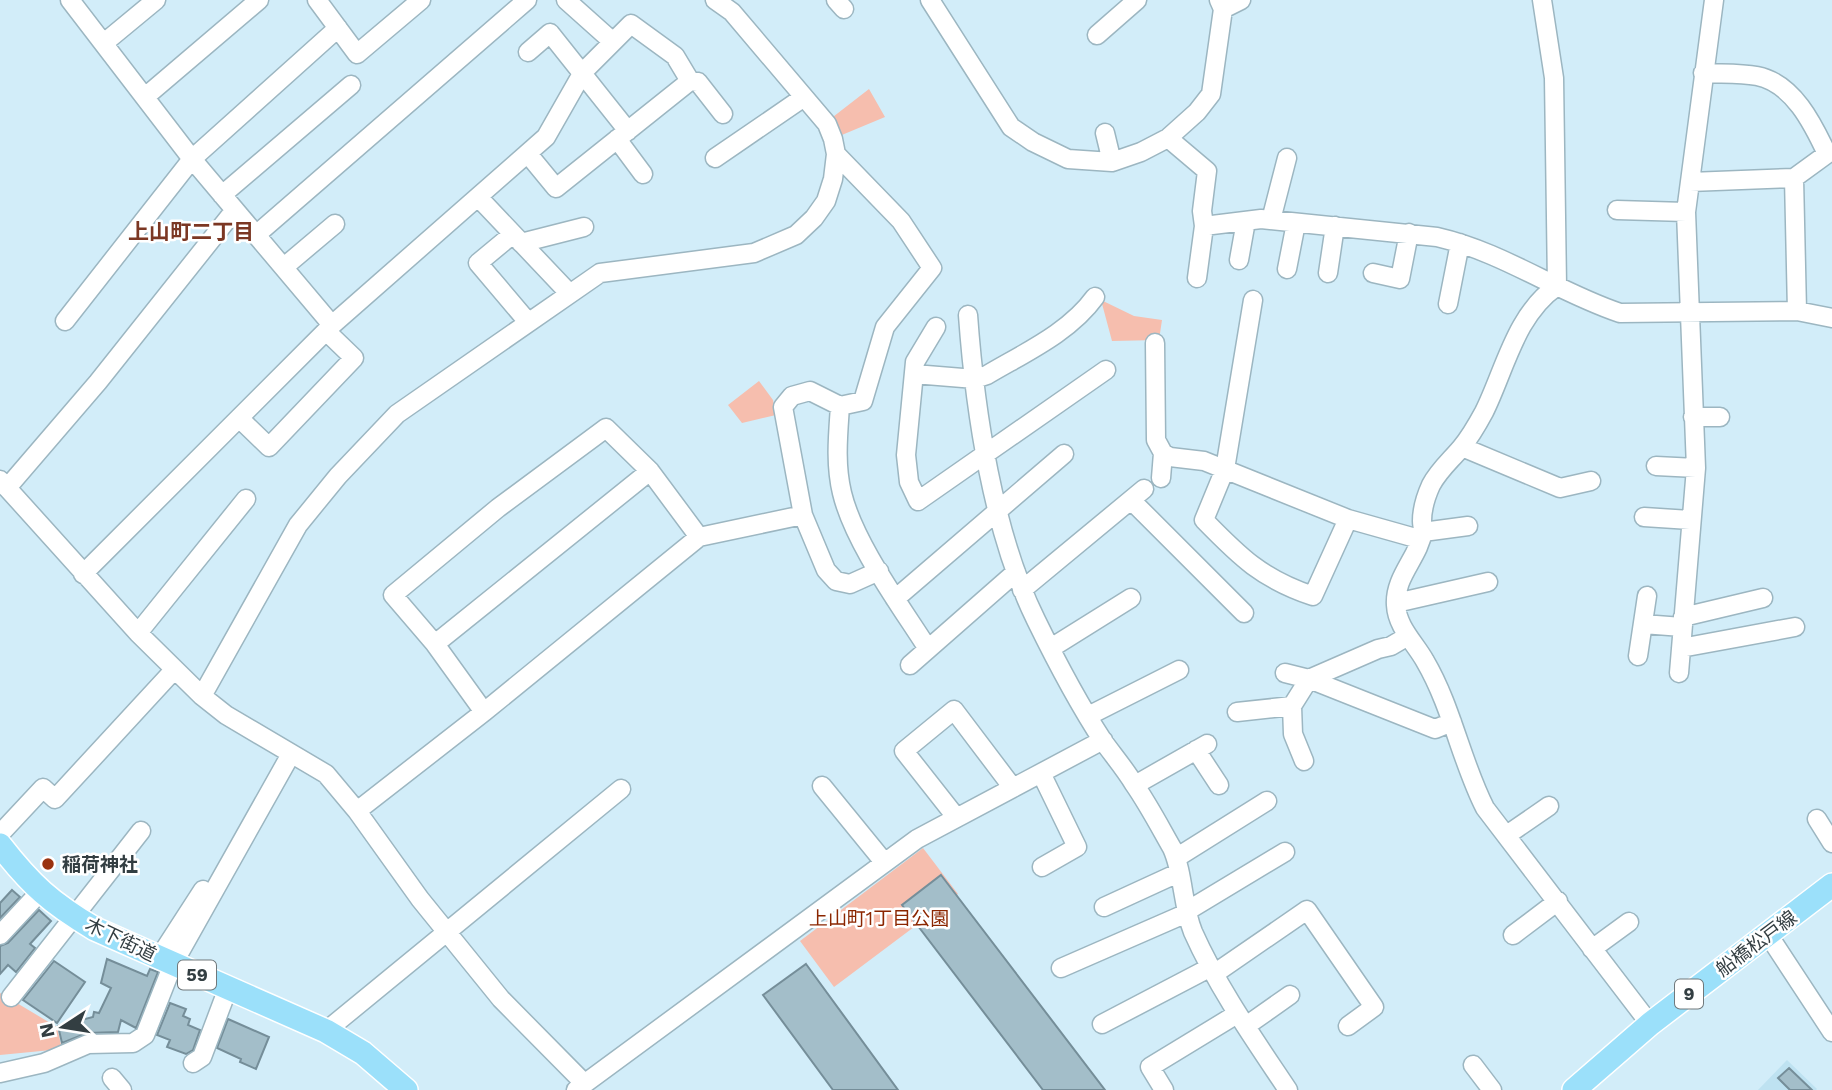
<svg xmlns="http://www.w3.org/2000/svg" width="1832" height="1090" viewBox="0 0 1832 1090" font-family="'Work Sans','Noto Sans JP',sans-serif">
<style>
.built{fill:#bee2f1}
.green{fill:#f6beae}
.building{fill:#a3bec9;stroke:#758e99;stroke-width:2}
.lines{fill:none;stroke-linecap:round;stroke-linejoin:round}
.minor-casing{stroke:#9cb6c1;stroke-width:21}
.major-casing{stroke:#fff;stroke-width:26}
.minor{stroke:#fff;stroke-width:18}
.major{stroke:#9be0fa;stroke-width:23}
.poi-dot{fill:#9a3310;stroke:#fff;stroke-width:2.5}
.labels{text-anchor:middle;stroke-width:5;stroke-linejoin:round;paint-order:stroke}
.shield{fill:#fff;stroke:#70787b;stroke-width:2}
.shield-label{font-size:18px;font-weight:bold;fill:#333e42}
.poi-label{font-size:19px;font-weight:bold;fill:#333e42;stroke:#fff;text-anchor:start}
.park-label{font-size:19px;fill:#8b2600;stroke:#fff}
.street-label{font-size:19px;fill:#333e42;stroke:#fff}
.neighbourhood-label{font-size:21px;font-weight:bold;fill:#7b3723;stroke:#fff}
</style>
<rect width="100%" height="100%" fill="#d2edf9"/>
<path class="built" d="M1787,1060L1817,1089L1816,1090H1758Z"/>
<path class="green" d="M869,89L885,117L837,137L829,120Z
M1101,300L1134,316L1162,320L1159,340L1112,341Z
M759,381L773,400L776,415L742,423L728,405Z
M923,848L958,894L834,987L800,941Z
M0,993L57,1027L62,1049L0,1055Z"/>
<path class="building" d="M941,875L1105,1090H1043L902,905Z
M12,890L20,897L0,918V903Z
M39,910L51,921L30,944L35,948L16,972L8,965L0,974V946L8,943Z
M107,959L147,976L150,969L158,972L136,1028L121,1020L118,1032L87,1033L62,1043L58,1026L93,1017L94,1012L99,1013L111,988L101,983Z
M54,961L85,982L57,1023L23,1000Z
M806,964L898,1090H833L763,995Z
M170,1003L186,1009L183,1016L190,1019L188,1025L200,1030L193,1050L186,1054L167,1047L170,1040L157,1035Z
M228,1019L269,1037L256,1069L240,1062L241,1059L217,1048Z
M1789,1068L1812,1090H1790L1778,1078Z"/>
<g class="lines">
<g class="minor-casing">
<path id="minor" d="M70,0L192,159L332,325
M317,0L357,54L421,0
M566,0L613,42
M836,0L844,9
M930,0L1011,127L1033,142L1068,159L1112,162L1141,152L1168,138L1197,112L1211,94L1223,9L1219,0
M1542,0L1554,78L1557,286C1515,315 1505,370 1484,412C1477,425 1470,437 1461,448C1450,461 1439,470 1431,485C1426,496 1422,508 1422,521C1422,524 1423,528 1423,531C1419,557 1394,577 1396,605C1397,627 1415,643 1425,661C1452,707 1461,761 1485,808L1650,1024
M1223,9L1241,0
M1097,35L1137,0
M104,43L156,0
M528,52L550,33L628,131
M690,81L698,82L723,114
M145,97L259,0
M1105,133L1112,162
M1168,138L1207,171L1202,211L1204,226L1197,278
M617,139L643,174
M836,154L901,221L932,268L885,327L863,401L840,406
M715,158L804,97
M1794,178L1797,311
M1690,182L1794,178L1827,154C1813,124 1793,83 1757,76C1740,73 1721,74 1703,73
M222,195L351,85
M478,197L569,293
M1617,210L1686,212
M1271,220L1287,158
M1204,226L1261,219L1437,237C1503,252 1557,292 1620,313L1797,311L1832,318
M513,234L478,263L528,322
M256,235L527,0
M521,243L584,227
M1239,260L1246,221
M284,267L335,224
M1287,269L1296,223
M1328,273L1335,226
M1373,273L1400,279L1409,233
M1253,300L1225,469L1204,520C1240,557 1262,579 1313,596L1348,519
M1448,304L1460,243
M968,315C975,412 993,533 1036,620C1056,661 1078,703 1103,741C1113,755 1125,769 1134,784C1148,804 1160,827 1172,848C1184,874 1182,905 1193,932C1218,988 1254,1039 1288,1090
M65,321L192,159L338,28
M936,327L915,362L906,455L909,482L918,501L1106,370
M1155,343L1156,440L1163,453L1170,457L1204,461L1348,519L1419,539
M914,374L975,379L987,375C1024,353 1069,333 1095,297
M1693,417H1720
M239,418L269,447L354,358L326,331
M1462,447L1560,488L1591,481
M1656,466L1696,468
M1161,478L1163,453
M0,480L138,633L202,696L226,715L326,774L357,811L420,899L501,999L584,1083
M7,488L98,382L234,211
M1131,500L1244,613
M1644,517L1690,520
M1423,532L1468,526
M879,571L850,584L836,581L826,570L803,515L783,407L792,396L810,391L840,406C838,435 835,464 842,493C854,543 900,605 928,649
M83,574L332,325L546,137L583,72L631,24L675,56L690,81L556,188L528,154
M1022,590L1144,489
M895,599L1064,454
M1396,603L1488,582
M1683,617L1763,598
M1643,624L1682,627
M138,633L246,499
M435,644L650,471
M1051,648L1131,598
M1681,648L1795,627
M1638,656L1647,596
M910,665L1016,572
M1285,673L1309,679L1435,729L1452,722
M1679,673L1696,468L1686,212L1714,0
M202,696L298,525L338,476L397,414L600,273L754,253L796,235L814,218L826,201L833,179L836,154L833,139L827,124L732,12L715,0
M484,712L435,644L393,595L498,508L606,428L650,471L699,537
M1237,712L1292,706
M1088,716L1179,670
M1196,750L1219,785
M1304,761L1293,734L1292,706L1309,679L1378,649L1391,646L1408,636
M1041,773L1077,847L1042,867
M1135,785L1207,744
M822,786L884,862
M357,811L484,712L699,537L803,515
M956,817L904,751L954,710L1013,788
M1817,819L1832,843
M0,834L43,788L55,799L174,670
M1507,835L1549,806
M1176,858L1267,801
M1104,907L1178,873
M1187,911L1285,852
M1767,933L1832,1032
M0,935L40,892
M1513,935L1558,901
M1592,949L1629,922
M159,958L203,890
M1061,968L1187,913
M1214,974L1307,910L1374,1007L1348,1026
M11,997L141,831
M1102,1024L1211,967
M1246,1026L1290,995
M326,1031L621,789
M193,1063L202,1057L228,988
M1473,1065L1492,1090
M0,1073L44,1063L88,1044L133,1043L145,1035L173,964L291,754
M112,1078L122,1090
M576,1090L917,839L1103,740
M1164,1090L1150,1067L1237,1014"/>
</g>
<g class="major-casing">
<path id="major" d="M0,845C31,885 51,903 95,929L326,1031L363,1053L406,1090
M1574,1090L1650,1024L1832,885"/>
</g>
<use href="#minor" class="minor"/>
<use href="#major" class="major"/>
</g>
<circle class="poi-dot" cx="48" cy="864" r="7"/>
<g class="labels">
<g class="shield">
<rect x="178" y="960.5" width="38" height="29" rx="5"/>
<rect x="1675" y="979.5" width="28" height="29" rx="5"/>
</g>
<g class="shield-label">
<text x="197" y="981">59</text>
<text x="1689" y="1000">9</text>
</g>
<g class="poi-label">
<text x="62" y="871">稲荷神社</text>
</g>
<g class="park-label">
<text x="879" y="925">上山町1丁目公園</text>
</g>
<g class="street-label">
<text transform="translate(121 939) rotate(26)" y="7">木下街道</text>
<text transform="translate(1756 943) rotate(-37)" y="7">船橋松戸線</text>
</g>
<g class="neighbourhood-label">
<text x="191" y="239">上山町二丁目</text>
</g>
</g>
<g transform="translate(63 1027) rotate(258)" stroke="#ffffff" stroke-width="5" paint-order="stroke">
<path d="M0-5L12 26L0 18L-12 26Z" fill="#333e42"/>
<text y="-10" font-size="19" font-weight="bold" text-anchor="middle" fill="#333e42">N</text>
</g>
</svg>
